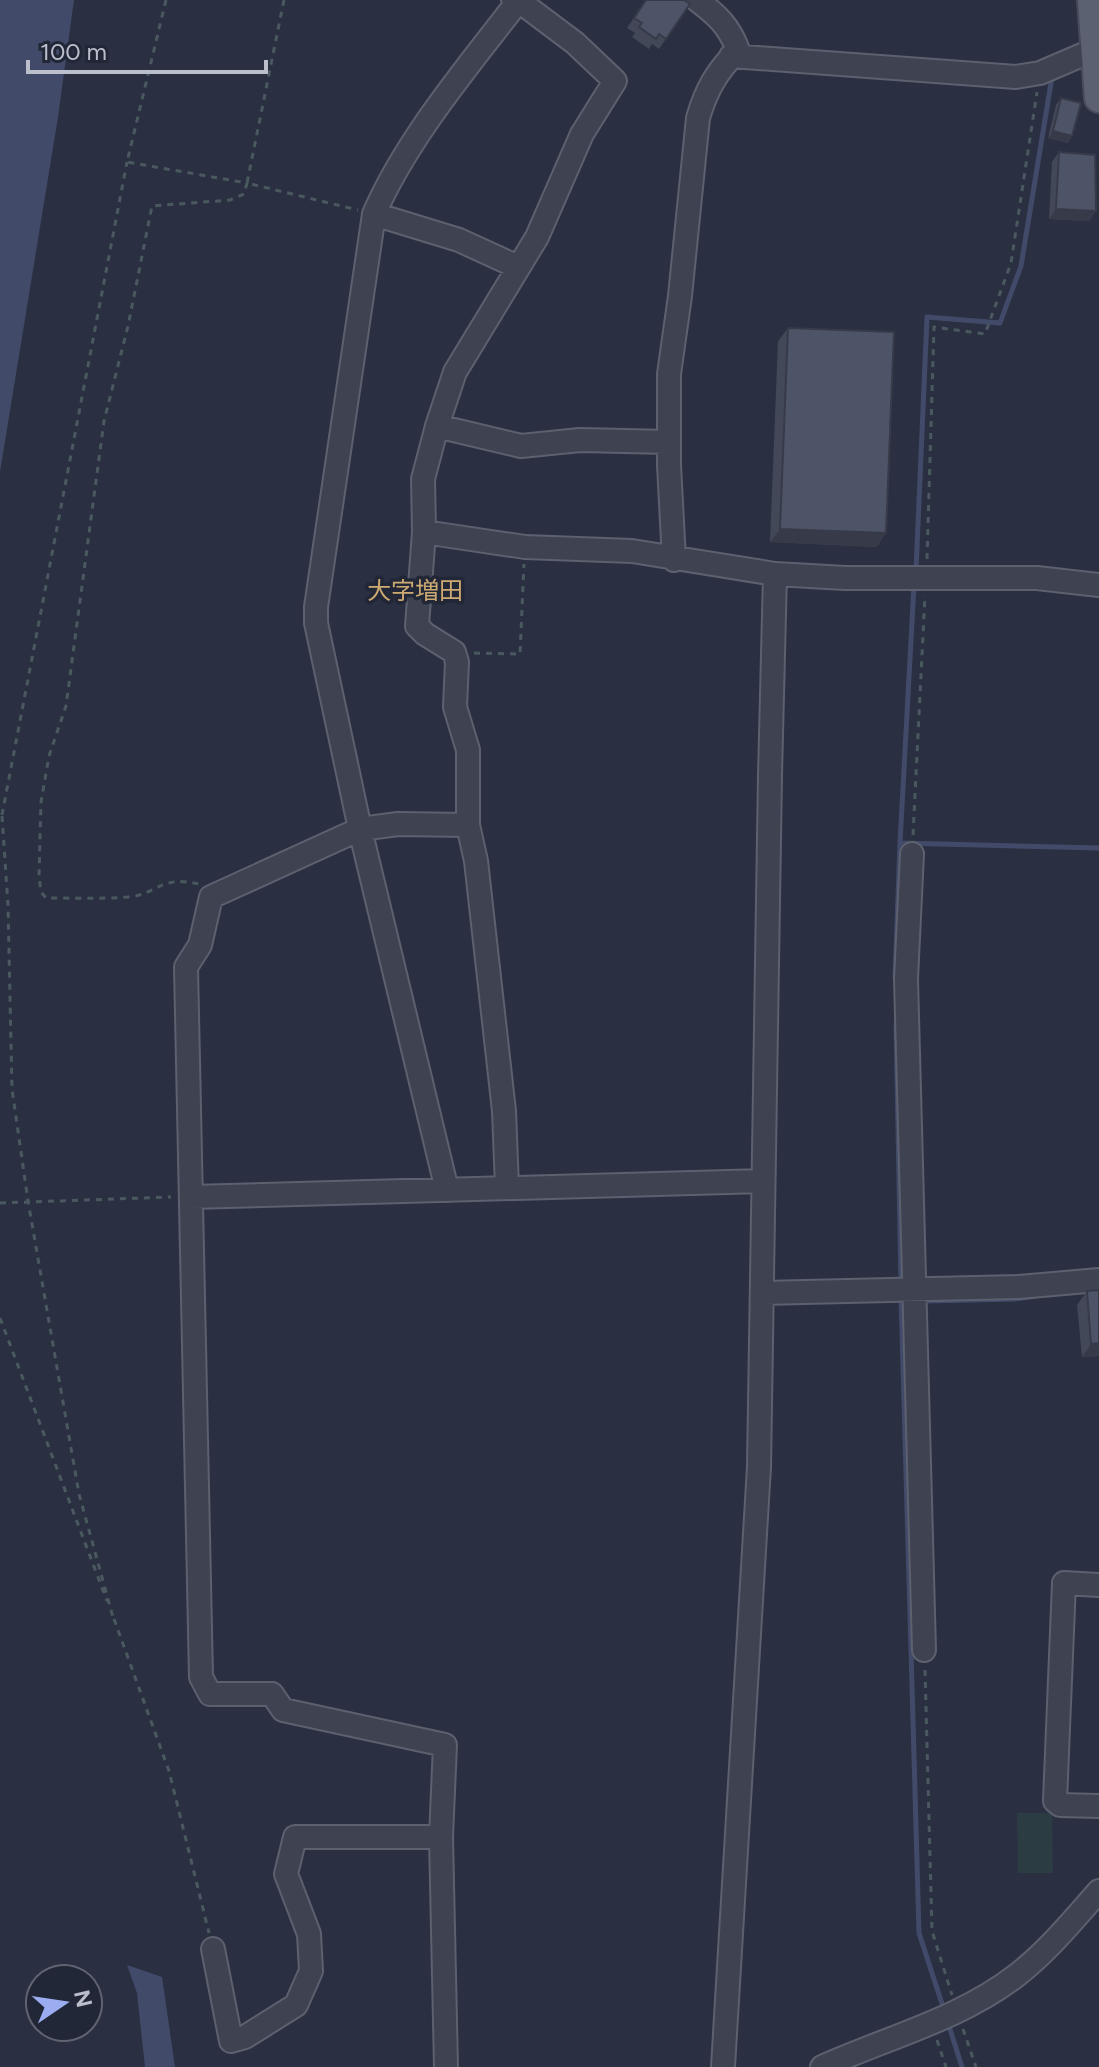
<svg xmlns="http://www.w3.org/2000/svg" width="1099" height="2067" viewBox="0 0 1099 2067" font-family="Figtree,'Noto Sans JP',sans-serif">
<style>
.green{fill:#2b3c42}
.water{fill:#414b69}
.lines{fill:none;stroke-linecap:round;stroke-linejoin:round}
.stream{stroke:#414b69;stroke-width:5}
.minor-casing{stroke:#5c606f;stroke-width:26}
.major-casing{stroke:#474b5b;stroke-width:32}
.path{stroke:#4a595f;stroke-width:3;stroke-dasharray:6 6;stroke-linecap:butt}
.minor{stroke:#3e4251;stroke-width:22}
.major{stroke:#5c6171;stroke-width:28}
.wall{fill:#434859}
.shaded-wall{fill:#373b49}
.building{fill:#4e5468;stroke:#373b49;stroke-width:2}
.labels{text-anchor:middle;stroke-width:7;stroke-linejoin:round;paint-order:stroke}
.quarter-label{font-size:24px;fill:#ceaa73;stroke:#222737}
</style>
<rect width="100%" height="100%" fill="#2a3041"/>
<path class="green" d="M1017,1813H1052L1053,1873H1018Z"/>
<path class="water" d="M0,0H74L58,117L0,472Z
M127,1965L162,1977L175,2067H145L137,1993Z"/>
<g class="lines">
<path class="stream" d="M916,571L927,317L1000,323L1021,266L1052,77
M900,843L1099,848
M895,978L900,843L914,585
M896,1024L901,1282
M901,1296L919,1933L944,2010
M925,1301L1015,1299L1036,1296
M948,2023L962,2067"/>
<g class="minor-casing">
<path id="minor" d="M731,56L1016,77L1040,73L1096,49
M374,214L459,240L518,267
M437,426L521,446L580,440L669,442
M424,532L525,547L632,551L775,574L845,578H1037L1099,585
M674,560L669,465V374L680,296L698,118C706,90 717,71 738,50C729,26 717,15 697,0
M912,854L906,979L924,1650
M507,1187L504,1111L476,861L468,825V750L455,707L457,662L454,652L425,634L417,626L424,532L423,479L437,426L455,372L537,237L582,134L615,81L575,43L519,1L513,0
M447,1190L360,829L316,623V607L374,214C407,138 469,65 519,0
M191,1197L763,1181
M762,1293L1019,1287L1099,1280
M1099,1585L1064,1583L1055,1801L1060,1805L1099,1806
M213,1949L231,2041L245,2037L296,2005L311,1971L309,1934L286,1874L295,1837H441
M446,2067L441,1837L445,1745L283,1710L272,1694H210L201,1677L186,967L200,945L211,897L360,829L398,824L468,825
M723,2067L759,1467L770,775L775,574
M822,2067C886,2038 961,2019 1017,1975C1048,1951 1073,1920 1099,1891"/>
</g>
<g class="major-casing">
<path id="major" d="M1092,0L1099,98"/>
</g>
<path class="path" d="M166,0L127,162L247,183L244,194L230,200L152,206L128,326L104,421L66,706L49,756L41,802L39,876L41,892L46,898C73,898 101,899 128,897C160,894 158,875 199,884
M284,0L247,183L358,210
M927,559L934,327L985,334L1011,263L1037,92
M474,653L520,654L524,564
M2,815L127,162
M2,816L8,905L12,1089L28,1201L79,1494L114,1621
M913,835L925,595
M0,1203L171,1197
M0,1318L107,1601
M114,1619L169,1771L209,1933
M925,1670L932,1931L952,1995
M963,2029L976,2067
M937,2040L946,2067"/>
<use href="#minor" class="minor"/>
<use href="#major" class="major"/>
</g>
<path class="wall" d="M646,0L690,4L659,49L652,44L649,49L632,37L635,33L627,28Z
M1061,98L1072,136L1068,143L1048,138L1056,105Z
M1059,152L1096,211L1089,221L1049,219L1052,162Z
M788,328L877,547L770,542L778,341Z
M1087,1291L1099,1356L1082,1357L1077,1305Z"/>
<path class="shaded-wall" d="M1053,131L1072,136L1068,143L1048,138Z
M1056,209L1096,211L1089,221L1049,219Z
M780,529L886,533L877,547L770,542Z
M1099,1343V1356L1082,1357L1091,1344Z"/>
<path class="building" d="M646,0H684L690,4L666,39L659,34L656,39L639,27L642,23L634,18Z
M1061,98L1081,103L1072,136L1053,131Z
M1059,152L1095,155L1096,211L1056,209Z
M788,328L894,332L886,533L780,529Z
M1099,1290V1343L1091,1344L1087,1291Z"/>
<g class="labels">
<g class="quarter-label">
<text x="415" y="599">大字増田</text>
</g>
</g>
<g transform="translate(64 2003) rotate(77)"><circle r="38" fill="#222737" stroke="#5f6372" stroke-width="2"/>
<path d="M0-6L14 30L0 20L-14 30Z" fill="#9badf0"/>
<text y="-12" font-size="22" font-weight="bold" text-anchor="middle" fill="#bbbecb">N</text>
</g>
<path d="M28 60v12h238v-12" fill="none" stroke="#bbbecb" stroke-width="4"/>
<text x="40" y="60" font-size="24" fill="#bbbecb" stroke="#222737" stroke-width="6" paint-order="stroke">100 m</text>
</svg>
